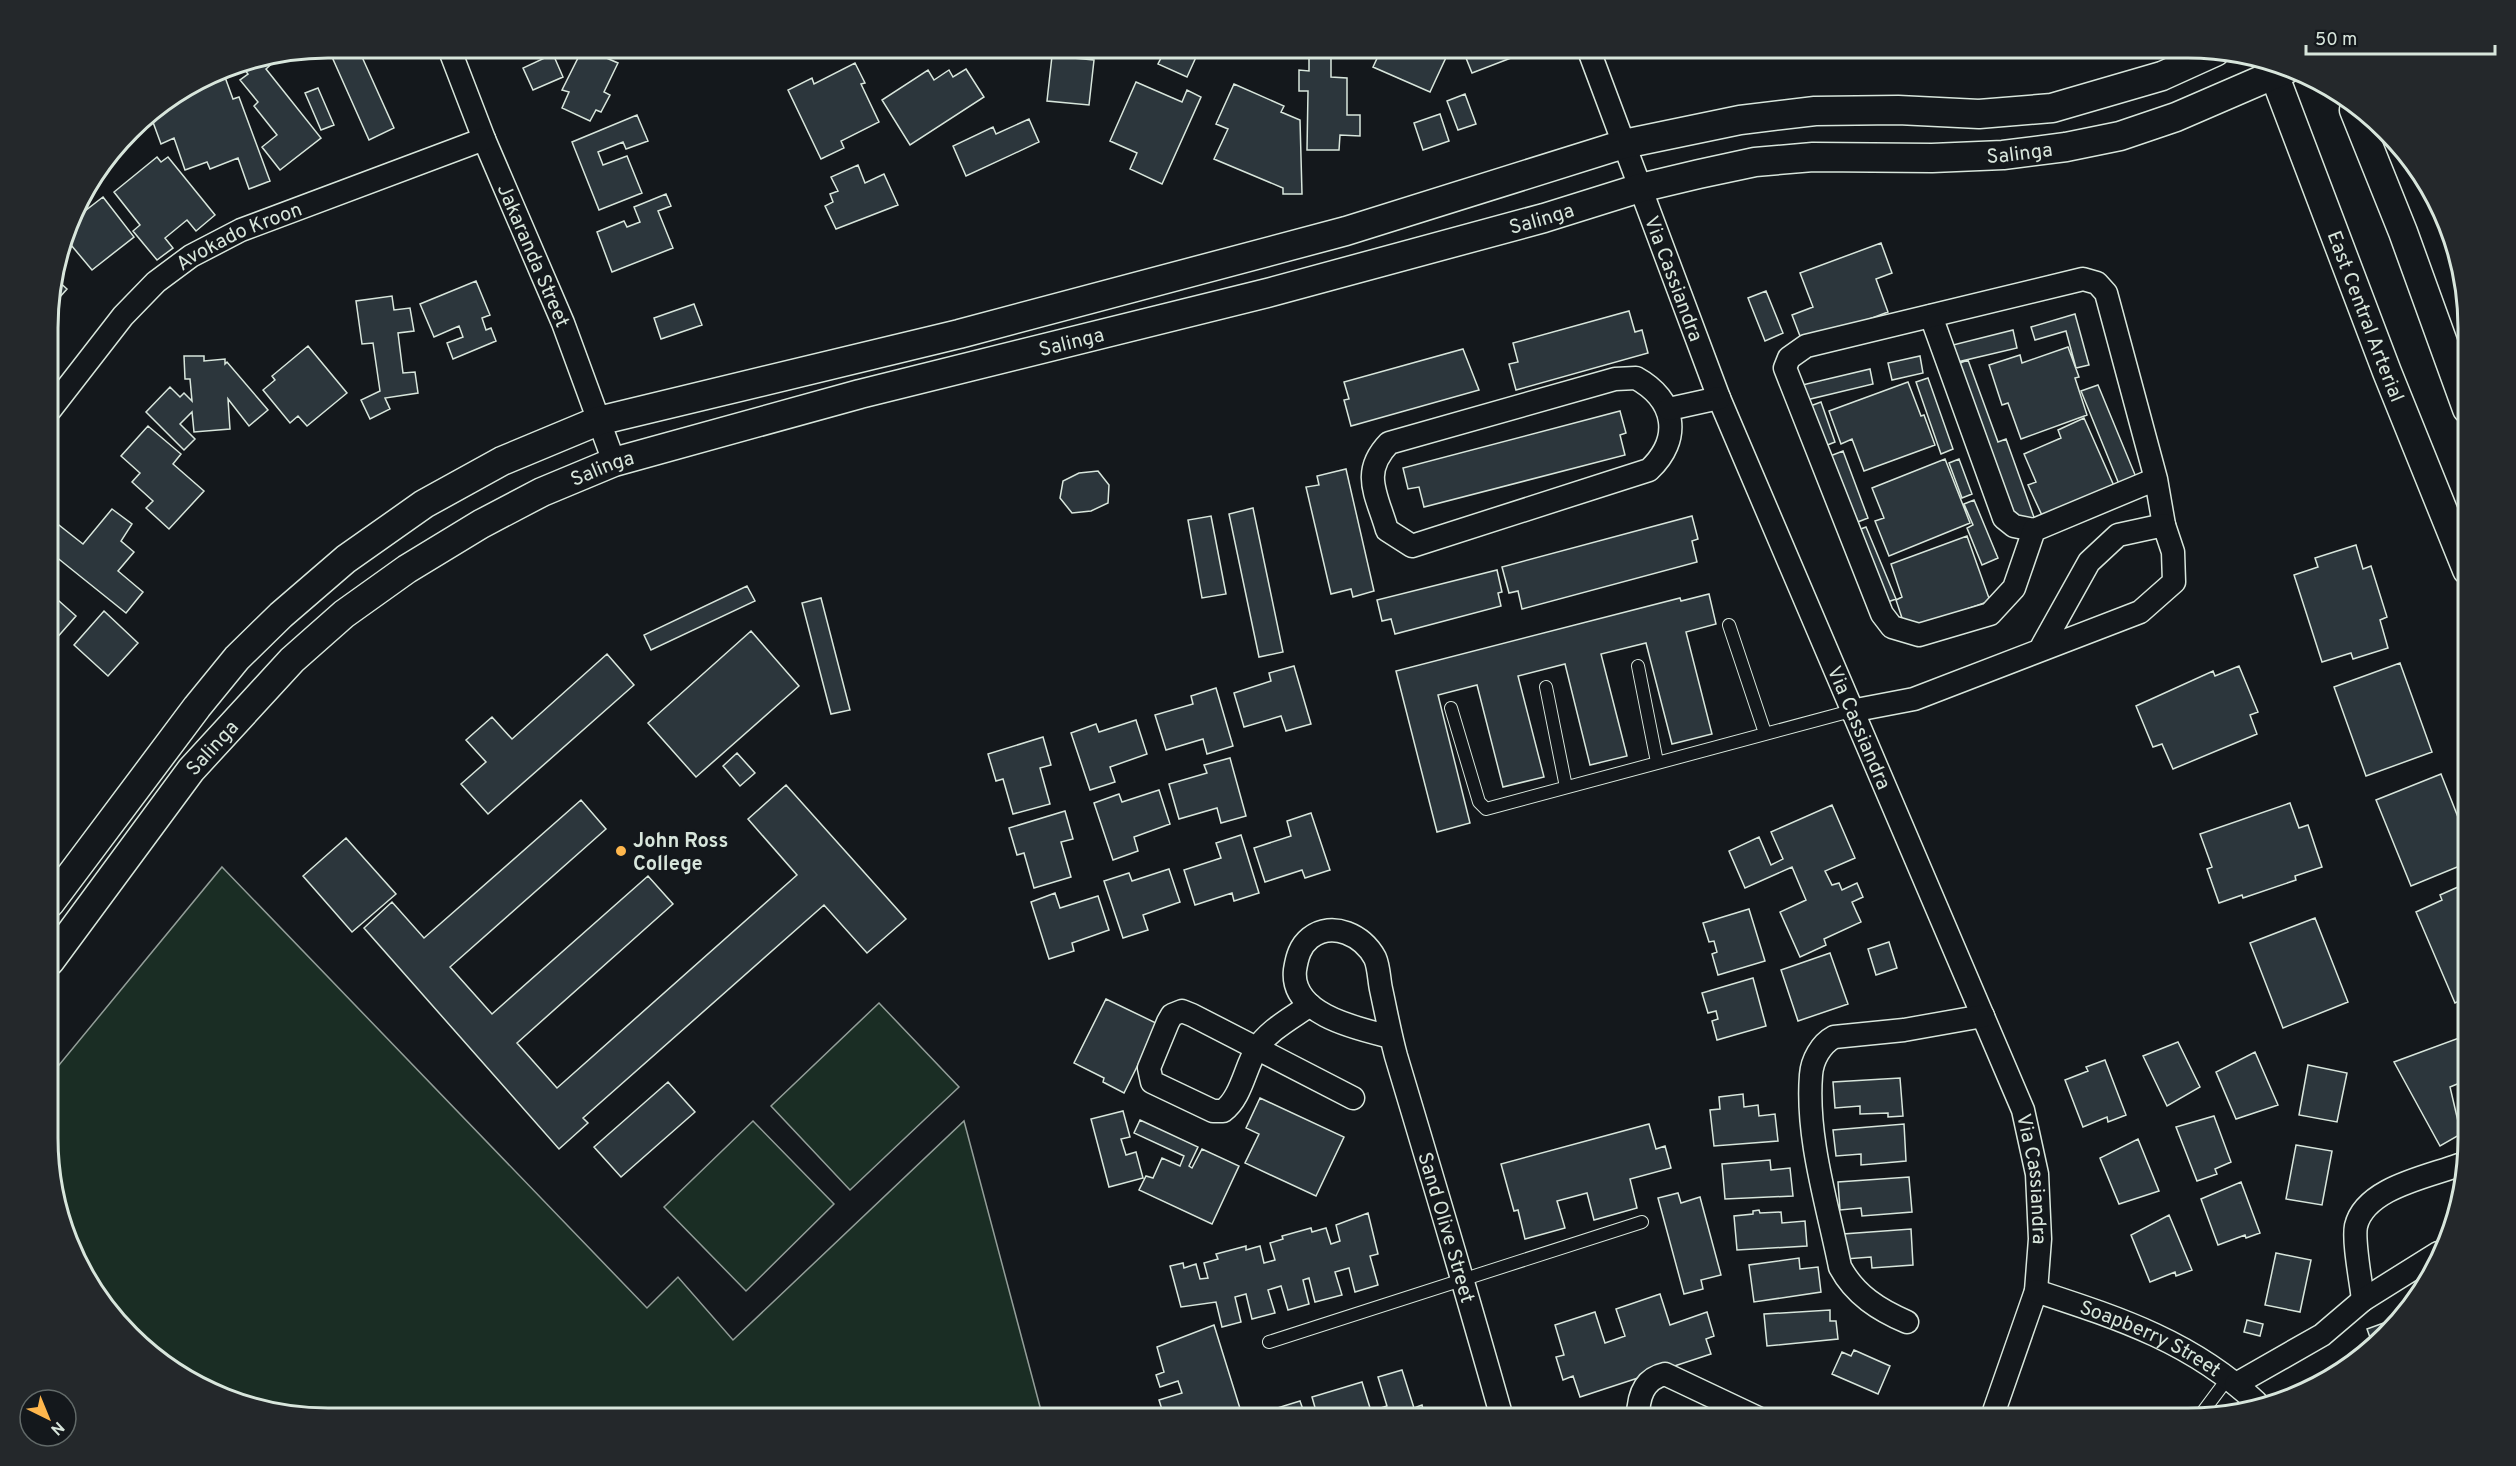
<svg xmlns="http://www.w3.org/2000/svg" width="2516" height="1466" viewBox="0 0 2516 1466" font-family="Overpass,sans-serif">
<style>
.green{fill:#1a2d24;stroke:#939e99;stroke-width:1.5}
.building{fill:#2c363c;stroke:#d8e6dc;stroke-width:1.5}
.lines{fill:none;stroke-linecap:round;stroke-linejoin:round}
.service-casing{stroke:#d8e6dc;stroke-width:14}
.minor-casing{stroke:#d8e6dc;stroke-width:25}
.tertiary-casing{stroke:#d8e6dc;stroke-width:31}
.service{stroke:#14181c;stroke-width:12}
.minor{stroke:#14181c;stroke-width:22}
.tertiary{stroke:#14181c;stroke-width:28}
.poi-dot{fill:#ffb74d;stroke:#14181c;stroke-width:2}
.labels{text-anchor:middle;stroke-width:4.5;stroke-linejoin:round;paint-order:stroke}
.street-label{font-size:20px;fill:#d8e6dc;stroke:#14181c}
.poi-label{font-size:20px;font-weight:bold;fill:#d8e6dc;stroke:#14181c;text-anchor:start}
.rim{fill:none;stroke:#d8e6dc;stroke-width:3}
</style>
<rect width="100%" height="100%" fill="#14181c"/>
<path class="green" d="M222,867L647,1308L678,1277L733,1340L964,1121L1043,1418H328L255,1408L188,1380L95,1293L50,1174V1076Z
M879,1003L959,1087L850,1190L771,1106Z
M753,1121L834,1204L746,1291L664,1207Z"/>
<path class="building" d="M328,48H369L371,53L362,57L394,128L369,140Z
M583,48L618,63L604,92L610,95L601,112L596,110L590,121L562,108L569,92L562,90Z
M1166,48H1181L1197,55L1187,77L1158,64Z
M1309,48H1331V77L1347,78V115H1360V136L1340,135L1339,150H1307L1308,91H1299V70L1309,71Z
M1390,48H1443L1449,51L1430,92L1373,67L1380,52L1387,55Z
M1462,48H1523L1524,53L1472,73Z
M553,54L563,77L533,90L523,68Z
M1052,56L1094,60L1089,105L1047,101Z
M278,58L266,69L321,138L280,170L262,147L277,135L254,106L258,102L240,80L248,74L241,65Z
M855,63L865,83L861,84L879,122L841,141L844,148L821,159L788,90L812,78L814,84Z
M222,69L233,99L239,97L270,181L249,189L238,158L210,169L207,162L185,170L174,138L161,144L150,114Z
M966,69L984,97L910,145L882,100L928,70L934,80L949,70L953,77Z
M1136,82L1182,102L1187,90L1201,97L1162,184L1130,169L1137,153L1110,141Z
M1234,84L1284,106L1281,112L1300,120L1302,194H1283V188L1214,159L1228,129L1216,124Z
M318,88L334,125L321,130L305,93Z
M1465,94L1476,124L1458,130L1447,101Z
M1440,114L1449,141L1423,150L1414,123Z
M637,115L648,141L626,149L623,142L598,152L603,165L627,156L642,193L599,210L572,142Z
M1029,119L1039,142L966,176L953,146L993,127L996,134Z
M157,157L161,162L168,157L215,215L196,231L187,220L165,238L173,248L157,260L133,231L140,225L114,192Z
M858,165L865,183L884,174L898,205L836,229L825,206L833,202L830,194L838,191L831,177Z
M666,194L671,206L658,211L673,248L612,272L597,232L624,221L627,227L640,222L634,207Z
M103,197L134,237L92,270L66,239L72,221Z
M1881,243L1892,273L1876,279L1888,312L1803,344L1792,315L1813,307L1800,273Z
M55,278L67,289L50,308V292Z
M476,281L490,315L482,318L486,330L491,328L496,341L453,359L447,343L463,337L459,326L434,337L420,304Z
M1766,291L1783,333L1765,341L1748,298Z
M392,296L394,310L410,308L414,331L398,333L403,373L415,372L418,393L385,398L390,409L370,419L361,400L380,391L373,343L362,344L356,301Z
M694,304L702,325L661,339L654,318Z
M1629,311L1635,332L1642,330L1648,353L1516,390L1509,364L1518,362L1513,343Z
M2075,314L2089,365L2076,368L2066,331L2035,340L2031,327Z
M2013,330L2017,348L1953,363L1949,346Z
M308,346L347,393L307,426L298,416L290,423L263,390L275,380L272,376Z
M2068,347L2079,377L2075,378L2087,415L2021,439L2008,403L2002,405L1989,365L2020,355L2022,363Z
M1463,349L1479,390L1351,426L1344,400L1349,399L1344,382Z
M184,356H204V361L225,359V364L227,362L268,410L249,426L228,399L230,429L194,432L192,412L180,424L195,439L184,450L146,412L170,387L180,397L184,393L192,401L190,379H185Z
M1920,356L1923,373L1892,380L1888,363Z
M1968,360L1998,442L2006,439L2035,520L2017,527L1952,366Z
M1870,369L1873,384L1802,401L1798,386Z
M1928,378L1953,449L1941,454L1916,382Z
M1908,382L1921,416L1924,415L1935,445L1864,471L1852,439L1841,444L1829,411Z
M2098,385L2138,482L2121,489L2081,391Z
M1821,402L1835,442L1820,448L1805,408Z
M1620,411L1626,433L1620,435L1625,455L1424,507L1419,487L1408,489L1403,468Z
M2084,418L2114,486L2046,524L2028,485L2036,482L2024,454L2061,438L2058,430Z
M148,426L181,454L173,464L204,491L169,529L146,508L153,501L132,482L140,473L121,456Z
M1843,451L1868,518L1850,525L1825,458Z
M1945,459L1970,523L1889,556L1875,521L1884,518L1872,488Z
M1959,459L1972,494L1962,498L1949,463Z
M1346,469L1374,591L1353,597L1351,589L1331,594L1306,487L1319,485L1317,476Z
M1098,471L1109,485L1108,503L1091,511L1072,513L1060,498L1063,481L1079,473Z
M1974,500L1998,558L1982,565L1967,528L1973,525L1964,504Z
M1253,508L1283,652L1259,657L1229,514Z
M112,509L132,524L121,541L134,552L118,571L143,592L126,613L50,552V518L83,544Z
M1211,516L1226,594L1202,598L1188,520Z
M1692,516L1698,539L1692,541L1697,562L1522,609L1518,591L1509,593L1502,567Z
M1866,527L1896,599L1882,604L1853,532Z
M1967,536L1990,601L1906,630L1896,600L1902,597L1891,564Z
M2356,545L2363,569L2371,566L2387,617L2380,620L2388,648L2353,659L2351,653L2322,662L2294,575L2318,567L2315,558Z
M1497,570L1502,592L1498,593L1501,606L1395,634L1391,619L1382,621L1377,600Z
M747,586L755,601L651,650L644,635Z
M50,593L76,616L55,640L50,639Z
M1709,594L1716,624L1686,632L1712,734L1672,744L1646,643L1601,654L1627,756L1590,765L1565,664L1518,676L1544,777L1503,787L1477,685L1438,695L1470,823L1437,832L1396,671L1680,598L1681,601Z
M821,598L850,710L831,714L802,603Z
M104,611L138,643L108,676L74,645Z
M751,631L799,686L696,777L648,723Z
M607,654L634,685L488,814L461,784L486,762L466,740L492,717L512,739Z
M2400,663L2432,752L2366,776L2334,687Z
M1294,666L1311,724L1286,731L1281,716L1244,727L1234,693L1271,681L1269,673Z
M2239,666L2258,712L2250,715L2257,734L2173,769L2162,744L2153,747L2136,706L2213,671L2215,676Z
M1216,688L1233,746L1207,754L1203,739L1166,750L1155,715L1193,704L1191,696Z
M1136,720L1147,754L1110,767L1115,782L1090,790L1071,733L1096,724L1099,732Z
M1043,737L1051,765L1040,768L1050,804L1013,814L1003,779L996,781L988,754Z
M737,753L755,773L740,786L723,766Z
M1230,758L1246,816L1221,823L1217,808L1179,819L1169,784L1207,773L1204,765Z
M2441,774L2467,840V863L2411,886L2376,800Z
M786,785L906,919L867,953L824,905L583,1118L588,1123L559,1149L364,928L392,902L424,938L581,800L606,829L450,967L492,1014L648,876L673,904L517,1043L557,1088L797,875L748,819Z
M1159,790L1170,824L1134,837L1138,851L1113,860L1094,803L1119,794L1122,802Z
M2290,803L2299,828L2308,825L2322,867L2295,876L2296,880L2243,898L2242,895L2219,903L2207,869L2212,867L2200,834Z
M1832,805L1855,858L1825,871L1832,885L1839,883L1842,890L1857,883L1863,897L1852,902L1861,922L1824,939L1826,945L1800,957L1780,912L1806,900L1792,867L1745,888L1729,851L1759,837L1771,865L1783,859L1771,832Z
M1065,811L1073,839L1061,842L1071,877L1034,888L1024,853L1017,855L1009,828Z
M1311,813L1330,870L1305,878L1302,870L1265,882L1254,848L1291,836L1287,821Z
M1241,835L1259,893L1234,901L1232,893L1195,905L1184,870L1221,858L1216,843Z
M346,838L396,894L352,932L303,876Z
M1169,869L1180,902L1143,915L1148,930L1123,938L1104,881L1129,873L1132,881Z
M2467,883V997L2455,1003L2416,912L2442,900L2440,895Z
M1055,893L1060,908L1098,896L1109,930L1072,943L1074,951L1049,959L1031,902Z
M1749,909L1765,961L1718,975L1712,954L1717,952L1714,941L1709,942L1703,923Z
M2315,918L2348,1002L2283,1028L2250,943Z
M1889,942L1897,968L1876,975L1868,949Z
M1830,953L1848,1004L1798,1021L1781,970Z
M1753,978L1766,1026L1717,1040L1712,1021L1718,1019L1716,1011L1708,1013L1702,993Z
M1106,999L1158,1024L1124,1093L1103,1082L1104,1078L1074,1063Z
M2467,1035V1080L2450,1087L2461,1134L2440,1146L2394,1062Z
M2178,1042L2200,1087L2167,1106L2143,1056Z
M2255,1052L2278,1105L2236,1119L2216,1072Z
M2105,1060L2126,1115L2108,1122L2107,1117L2083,1127L2065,1080L2088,1071L2086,1067Z
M2308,1065L2347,1073L2337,1122L2299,1115Z
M1900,1078L1903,1116L1888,1117V1113L1860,1114V1106L1835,1108L1833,1082Z
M668,1082L695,1112L621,1177L594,1147Z
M1743,1094L1744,1107L1758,1105L1759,1116L1775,1114L1778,1141L1714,1146L1710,1110L1720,1109L1719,1097Z
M1260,1098L1344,1137L1316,1196L1245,1163L1259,1134L1246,1128Z
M1123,1111L1130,1137L1121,1139L1126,1155L1136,1152L1143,1178L1109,1187L1091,1119Z
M2214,1116L2231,1162L2215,1169L2217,1174L2197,1181L2176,1127Z
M1140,1120L1198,1147L1189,1166L1192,1168L1202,1149L1239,1166L1212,1224L1139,1190L1146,1176L1153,1178L1162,1158L1180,1166L1184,1156L1134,1133Z
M1649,1124L1656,1149L1665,1146L1671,1168L1630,1179L1637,1208L1594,1220L1587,1193L1557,1201L1565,1228L1525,1239L1518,1210L1514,1211L1501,1164Z
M1904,1124L1906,1161L1861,1165V1154L1836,1156L1833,1130Z
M2138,1139L2159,1191L2119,1204L2100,1158Z
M2296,1145L2332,1151L2322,1205L2286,1199Z
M1770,1160L1771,1170L1790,1168L1793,1196L1725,1199L1722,1164Z
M1909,1177L1912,1212L1862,1216L1861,1208L1840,1210L1838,1182Z
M2241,1182L2260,1233L2246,1238L2245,1235L2218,1245L2201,1199Z
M1678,1193L1681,1203L1700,1197L1721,1275L1701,1280L1703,1289L1684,1294L1658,1198Z
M1759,1210L1760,1213L1781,1212L1782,1223L1805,1221L1807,1246L1737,1250L1734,1216L1753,1214V1211Z
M1368,1213L1378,1254L1370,1256L1378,1285L1355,1292L1349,1268L1335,1272L1342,1295L1315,1302L1309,1278L1303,1280L1309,1304L1288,1310L1281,1286L1268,1290L1275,1313L1252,1319L1246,1294L1235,1297L1241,1322L1222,1327L1216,1302L1181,1307L1170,1266L1183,1263L1184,1268L1196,1264L1200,1279L1208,1278L1204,1263L1218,1259L1216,1254L1246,1246V1250L1260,1246L1264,1263L1275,1260L1270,1243L1283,1239L1282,1236L1311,1228L1312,1232L1326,1228L1331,1244L1340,1241L1336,1225Z
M2169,1215L2192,1270L2176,1276L2175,1272L2150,1282L2131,1235Z
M1911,1229L1913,1265L1872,1268L1871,1257L1845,1259L1843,1234Z
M2276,1253L2311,1260L2300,1312L2265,1305Z
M1799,1258L1800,1269L1818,1267L1821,1292L1754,1302L1749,1265Z
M1660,1294L1670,1325L1707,1312L1714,1336L1706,1339L1711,1354L1580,1397L1573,1376L1563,1380L1556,1357L1564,1355L1555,1325L1595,1312L1605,1343L1625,1336L1616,1309Z
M1830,1310V1321H1836L1838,1339L1767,1346L1764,1314Z
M2400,1317L2386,1336L2373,1346L2367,1329Z
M2247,1320L2263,1324L2260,1336L2244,1332Z
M1214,1325L1243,1418H1178L1176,1412L1164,1416L1159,1400L1182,1393L1178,1381L1160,1387L1156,1375L1164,1372L1157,1347Z
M1854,1350L1890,1366L1878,1394L1832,1374L1842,1352L1851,1356Z
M1402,1370L1414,1408L1422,1405L1425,1418H1318L1312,1397L1362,1382L1371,1411L1387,1406L1378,1377Z
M1300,1401L1306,1418H1248V1417Z"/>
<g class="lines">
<g class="service-casing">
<path id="service" d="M1729,625L1765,733
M1638,666L1657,762
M1546,687L1566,787
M1451,708L1479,802L1486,809L1851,711
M1269,1342L1642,1222
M2199,1417L2228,1378"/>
</g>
<g class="minor-casing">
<g id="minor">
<path id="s1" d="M449,48L484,139L563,323L614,462"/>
<path id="s2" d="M1588,48L1719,398L2023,1110L2037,1174L2040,1239L2036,1291L1992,1417"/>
<path d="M1931,316L2004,518L2014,526L2034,530"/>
<path d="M1636,378C1676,400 1682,439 1649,470L1412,546L1387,530C1377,495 1360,473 1389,443L1615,379Z"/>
<path d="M1669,409L1719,398"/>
<path id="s3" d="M50,410L123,316L156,282L191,256L241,230L484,139"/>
<path d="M2156,479L2034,530L2014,588L1990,614L1919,635L1892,627L1882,614L1785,368L1789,358L1806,346L2083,279L2097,283L2106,293L2156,479L2164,525"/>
<path d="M1851,711L1914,699L2140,612L2174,582L2173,552L2164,525L2118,535L2089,562L2041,648"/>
<path d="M1310,1005C1292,1018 1268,1030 1256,1050C1245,1068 1241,1098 1223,1111H1213L1152,1082L1149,1068L1168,1022L1172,1015L1182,1011L1192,1015L1353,1098"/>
<path id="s4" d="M1391,1037C1359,1029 1290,1015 1295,970C1297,957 1300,946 1310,938C1333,920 1363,936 1375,958C1379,967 1379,980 1381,989C1386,1012 1390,1034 1396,1056C1432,1176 1468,1297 1502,1418"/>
<path id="s5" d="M2036,1291C2118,1318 2191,1341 2256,1402"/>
<path d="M2363,1300C2361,1282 2353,1241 2356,1226C2365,1188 2427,1177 2459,1165"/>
<path d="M1907,1322C1879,1310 1855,1295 1840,1267C1828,1206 1806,1139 1811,1075C1812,1060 1821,1044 1834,1037L1904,1030L1983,1016"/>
<path d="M2236,1384L2322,1335L2363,1300L2438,1253"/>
<path d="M1638,1418C1638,1398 1643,1379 1665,1374L1758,1418"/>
</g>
</g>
<g class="tertiary-casing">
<g id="tertiary">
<path id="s6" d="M2269,61L2387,372L2467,570"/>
<path d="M2354,110L2403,232L2467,409"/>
<path d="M50,903L197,707L237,658L281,615L346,559L424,504L502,461L598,421L959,334L1346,231L1624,144L1740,120L1815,111L1898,110L1979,114L2052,108L2162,76L2215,52"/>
<path id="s7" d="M50,961L191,770L292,660L344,614L407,569L481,524L542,492L614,462L860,394L1271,292L1544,218L1640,188L1699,174L1755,162L1813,157L1932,158L2003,155L2066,147L2120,136L2176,117L2287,69"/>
</g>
</g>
<use href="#service" class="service"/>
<use href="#minor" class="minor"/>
<use href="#tertiary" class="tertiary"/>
</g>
<circle class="poi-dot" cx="621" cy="851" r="6"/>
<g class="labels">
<g class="street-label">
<text dy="7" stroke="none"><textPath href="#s7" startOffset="2212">Salinga</textPath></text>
<text dy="7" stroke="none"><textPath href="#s7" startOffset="1726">Salinga</textPath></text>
<text dy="7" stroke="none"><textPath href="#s3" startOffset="262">Avokado Kroon</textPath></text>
<text dy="7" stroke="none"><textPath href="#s1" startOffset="224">Jakaranda Street</textPath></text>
<text dy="7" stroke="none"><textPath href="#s2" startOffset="246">Via Cassiandra</textPath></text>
<text dy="7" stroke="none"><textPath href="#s6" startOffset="273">East Central Arterial</textPath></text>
<text dy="7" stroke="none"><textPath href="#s7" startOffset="1240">Salinga</textPath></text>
<text dy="7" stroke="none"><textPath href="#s7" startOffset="754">Salinga</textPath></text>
<text dy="7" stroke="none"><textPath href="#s2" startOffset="732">Via Cassiandra</textPath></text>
<text dy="7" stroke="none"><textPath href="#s7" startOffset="268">Salinga</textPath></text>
<text dy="7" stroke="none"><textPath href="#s2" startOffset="1218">Via Cassiandra</textPath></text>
<text dy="7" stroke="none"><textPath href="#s4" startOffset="520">Sand Olive Street</textPath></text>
<text dy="7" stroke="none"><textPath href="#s5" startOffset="124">Soapberry Street</textPath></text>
</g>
<g class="poi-label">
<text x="633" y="847">John Ross<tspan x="633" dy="23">College</tspan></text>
</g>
</g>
<path d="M0 0H2516V1466H0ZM328 58H2188A270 270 0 0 1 2458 328V1138A270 270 0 0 1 2188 1408H328A270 270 0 0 1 58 1138V328A270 270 0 0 1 328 58Z" fill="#24282b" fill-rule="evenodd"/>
<path class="rim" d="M328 58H2188A270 270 0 0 1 2458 328V1138A270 270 0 0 1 2188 1408H328A270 270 0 0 1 58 1138V328A270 270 0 0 1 328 58Z"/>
<g transform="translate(48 1418) rotate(137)"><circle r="28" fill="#14181c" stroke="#626a69" stroke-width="1.5"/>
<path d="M0-4.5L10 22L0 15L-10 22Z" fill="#ffb74d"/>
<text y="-9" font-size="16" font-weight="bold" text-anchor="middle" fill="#d8e6dc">N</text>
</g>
<path d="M2306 45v9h189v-9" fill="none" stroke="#d8e6dc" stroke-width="3"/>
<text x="2315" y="45" font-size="18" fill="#d8e6dc" stroke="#14181c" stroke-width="4.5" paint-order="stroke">50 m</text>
</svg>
